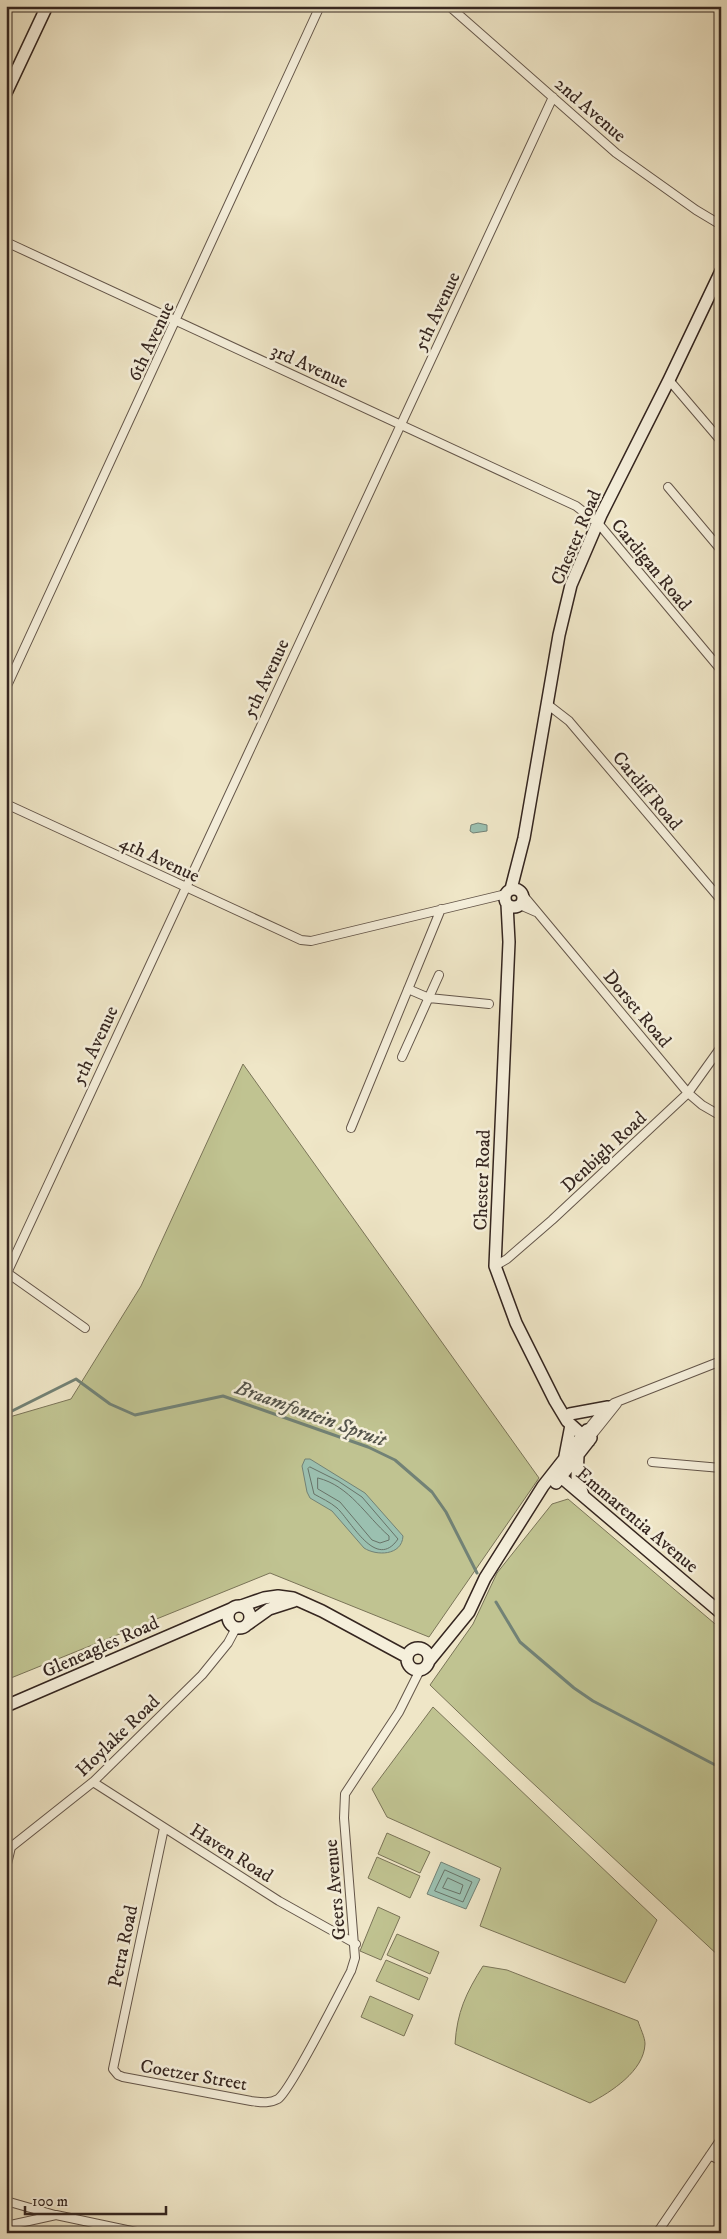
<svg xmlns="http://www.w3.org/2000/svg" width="727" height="2239" viewBox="0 0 727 2239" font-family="'IM FELL DW Pica',serif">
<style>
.green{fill:#c0c391;stroke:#7a7458}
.water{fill:#9bc0b0;stroke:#728276}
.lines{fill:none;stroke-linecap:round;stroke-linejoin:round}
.shore{stroke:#687368;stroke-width:1}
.stream{stroke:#728276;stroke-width:3}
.street-casing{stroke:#64564a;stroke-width:10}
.secondary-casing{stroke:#352620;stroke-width:14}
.street{stroke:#f5efdb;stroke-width:8}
.secondary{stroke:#f5efdb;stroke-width:11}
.labels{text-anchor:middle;stroke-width:5;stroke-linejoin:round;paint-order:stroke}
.street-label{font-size:19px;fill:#352620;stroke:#f5efdb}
.water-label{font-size:20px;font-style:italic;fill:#54544b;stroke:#f5efdb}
</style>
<rect width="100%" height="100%" fill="#efe6c7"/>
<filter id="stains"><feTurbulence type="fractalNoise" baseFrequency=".004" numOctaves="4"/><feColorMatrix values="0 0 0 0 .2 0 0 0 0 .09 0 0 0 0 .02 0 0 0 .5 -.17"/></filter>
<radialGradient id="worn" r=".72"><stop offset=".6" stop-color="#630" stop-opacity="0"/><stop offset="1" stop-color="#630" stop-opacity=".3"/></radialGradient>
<path class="green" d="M243,1064L539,1478L429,1637L270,1573L6,1680V1418L71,1399L141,1286Z
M568,1499L721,1629V1958L509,1761L430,1685L473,1624L497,1573L552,1504Z
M433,1707L657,1920L625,1983L480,1926L501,1868L387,1817L372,1789Z
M387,1833L430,1852L420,1873L378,1854Z
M377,1857L420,1876L410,1898L368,1878Z
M378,1907L400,1917L381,1960L360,1951Z
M397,1934L439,1952L430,1974L387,1955Z
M386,1960L428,1978L419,2000L376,1981Z
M483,1966L507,1970L638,2021C640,2028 645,2037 645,2044C644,2071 611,2092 590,2103L455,2044C457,2012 466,1993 483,1966Z
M370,1996L413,2015L404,2036L361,2017Z"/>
<path class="water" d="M478,823L487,825V831L473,833L470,831L471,825Z
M305,1459H310L365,1493L403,1536C402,1556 376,1556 364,1548L332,1511L310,1498L307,1492L302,1466Z
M441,1862L480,1879L466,1909L427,1894Z"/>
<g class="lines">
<path class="shore" d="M310,1467L338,1481L362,1497L398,1539C376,1571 352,1522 337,1508C330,1502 321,1498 314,1494L308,1469Z
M318,1478C350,1486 366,1516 389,1536V1540L380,1543L372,1540L340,1502L318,1489Z
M445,1870L472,1882L463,1902L435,1891Z
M448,1878L463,1885L460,1894L443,1888Z"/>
<path class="stream" d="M6,1414L76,1379L110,1404L135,1415L223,1396L368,1447L395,1460L432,1492L446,1512L477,1573
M496,1602L520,1642L574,1688L593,1701L721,1768"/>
<g class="street-casing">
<path id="street" d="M449,6L616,153L696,210L721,225
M6,242L576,506L598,523L721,670
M669,380L721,441
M668,487L721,550
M6,688L320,6
M547,704L569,721L721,900
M6,804L301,940L311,941L506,894
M523,895L688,1093L702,1105L721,1116
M520,905L536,912
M408,989L429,998L489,1004
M402,1057L439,975
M351,1128L441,909
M495,1266L507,1259L552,1220L688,1093L721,1047
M6,1272L85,1328
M7,1273L553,97
M588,1429L602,1412L614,1403L721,1361
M593,1434L617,1404
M652,1462L721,1468
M93,1782L279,1901L356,1944
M164,1828L113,2069L118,2075L123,2077L251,2101C260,2102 269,2104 278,2099C291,2090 340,1992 351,1971L355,1958L344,1818L345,1794L399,1712L420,1670
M6,1851L93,1782L202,1675L228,1643L236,1628
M6,1868L11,1847
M710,2155L721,2161
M6,2201L55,2215
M6,2226L56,2215L141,2233
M657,2233L721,2139"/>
</g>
<g class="secondary-casing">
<path id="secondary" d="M6,93L47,6
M505 898a9 9 0 1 1 18 0a9 9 0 1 1-18 0Z
M511,889L524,838L559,635L571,585L601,515L669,380L721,271
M507,904L509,942L495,1266L516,1323L555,1401L567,1421L589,1441
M570,1414L608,1407
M565,1456L571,1425
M578,1456L577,1477L583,1495
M555,1472L721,1613
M556,1483L591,1438
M228 1617a11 11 0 1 1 22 0a11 11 0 1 1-22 0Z
M241,1606L264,1598L278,1596L293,1598L322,1611L407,1657
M248,1624L269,1609L294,1601
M407 1659a11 11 0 1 1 22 0a11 11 0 1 1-22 0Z
M429,1661L469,1612L485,1578L543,1486L587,1430
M6,1706L231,1609"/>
</g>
<use href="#street" class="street"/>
<use href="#secondary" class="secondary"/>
</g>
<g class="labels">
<g class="street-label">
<text transform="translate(591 109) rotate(41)" y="7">2nd Avenue</text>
<text transform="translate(436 311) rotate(-65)" y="7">5th Avenue</text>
<text transform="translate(150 341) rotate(-65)" y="7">6th Avenue</text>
<text transform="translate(310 365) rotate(24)" y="7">3rd Avenue</text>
<text transform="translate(575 537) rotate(-67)" y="7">Chester Road</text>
<text transform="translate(652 564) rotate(50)" y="7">Cardigan Road</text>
<text transform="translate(265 678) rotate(-65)" y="7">5th Avenue</text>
<text transform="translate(648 790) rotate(50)" y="7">Cardiff Road</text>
<text transform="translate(160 858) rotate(25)" y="7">4th Avenue</text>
<text transform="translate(638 1008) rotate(50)" y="7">Dorset Road</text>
<text transform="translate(94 1045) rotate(-65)" y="7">5th Avenue</text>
<text transform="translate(603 1151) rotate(-43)" y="7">Denbigh Road</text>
<text transform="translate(481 1180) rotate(-88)" y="7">Chester Road</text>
<text transform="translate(638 1519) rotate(40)" y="7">Emmarentia Avenue</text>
<text transform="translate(100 1646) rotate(-24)" y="7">Gleneagles Road</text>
<text transform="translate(117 1735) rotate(-44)" y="7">Hoylake Road</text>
<text transform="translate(232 1852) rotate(32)" y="7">Haven Road</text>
<text transform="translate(334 1890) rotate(-95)" y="7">Geers Avenue</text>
<text transform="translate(122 1946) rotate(-78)" y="7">Petra Road</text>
<text transform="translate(194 2074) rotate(10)" y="7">Coetzer Street</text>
</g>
<g class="water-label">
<text transform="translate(311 1413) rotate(20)" y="7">Braamfontein Spruit</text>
</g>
</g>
<rect width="727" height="2239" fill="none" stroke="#efe6c7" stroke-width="25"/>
<rect x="8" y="8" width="712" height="2224" fill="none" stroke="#352620" stroke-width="2.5"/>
<rect x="12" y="12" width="702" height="2214" fill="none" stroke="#352620"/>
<path d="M25 2206v8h141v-8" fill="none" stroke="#352620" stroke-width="2.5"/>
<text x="32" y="2206" font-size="15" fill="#352620" stroke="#f5efdb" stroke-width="4" paint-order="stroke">100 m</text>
<rect width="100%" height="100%" filter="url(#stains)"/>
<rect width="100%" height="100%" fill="url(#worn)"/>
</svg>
